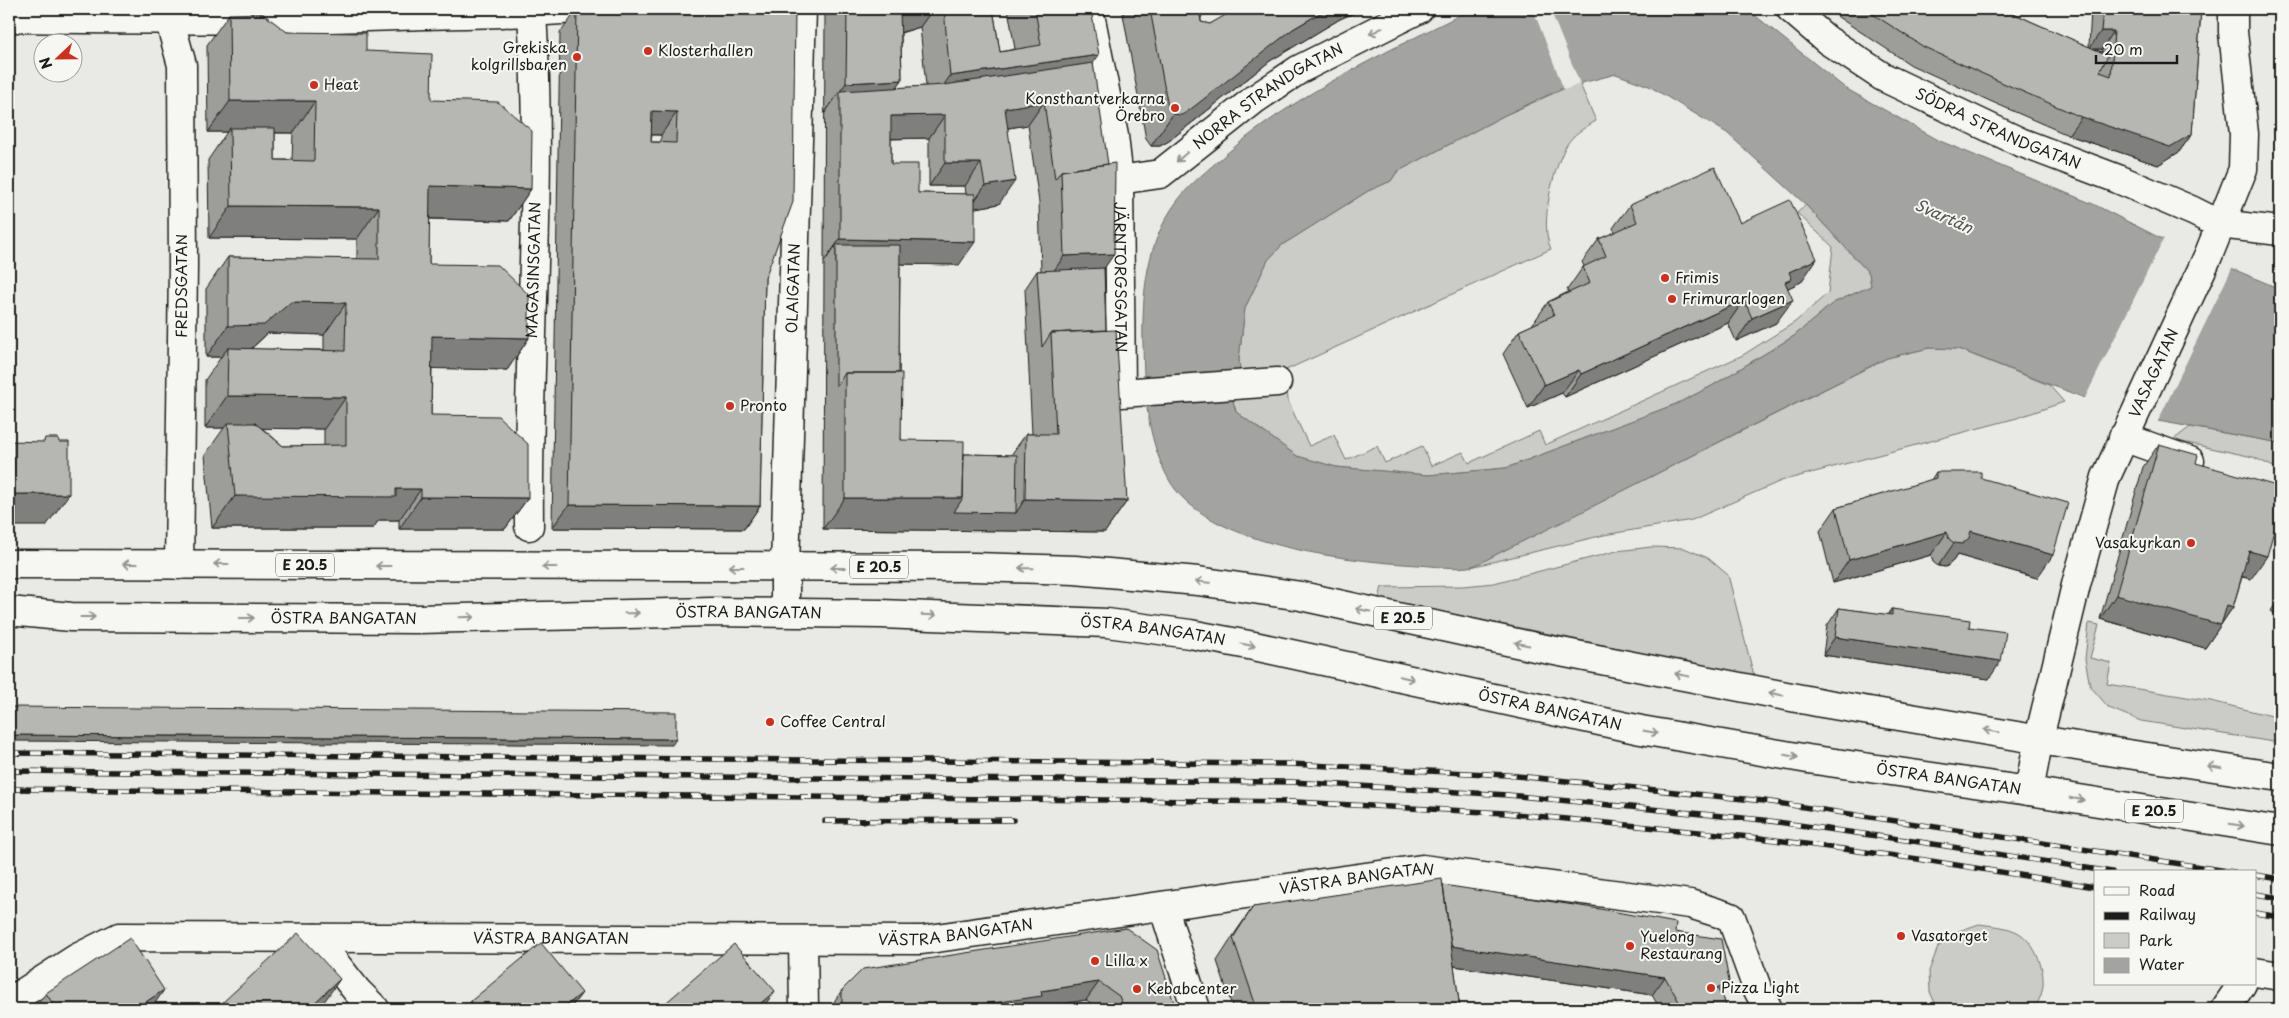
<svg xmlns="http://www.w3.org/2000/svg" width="2289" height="1018" viewBox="0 0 2289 1018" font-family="'Playpen Sans',sans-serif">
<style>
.green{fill:#cbcbc7;stroke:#747472}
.water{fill:#a3a3a1;stroke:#6d6d6c;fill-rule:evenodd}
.pier{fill:#e9e9e5}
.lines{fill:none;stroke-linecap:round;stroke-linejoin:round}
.minor-casing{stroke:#1c1c1c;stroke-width:31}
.major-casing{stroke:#1c1c1c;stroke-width:31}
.minor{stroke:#f6f6f2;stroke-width:28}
.major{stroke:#f6f6f2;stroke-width:28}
.rail-casing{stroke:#1c1c1c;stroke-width:5.5}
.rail{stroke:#f6f6f2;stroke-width:4;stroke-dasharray:11;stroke-linecap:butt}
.wall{fill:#9d9d9a;stroke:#1c1c1c;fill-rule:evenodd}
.shaded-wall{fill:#7f7f7d;stroke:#1c1c1c}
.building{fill:#b6b6b3;stroke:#1c1c1c;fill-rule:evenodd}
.oneway{stroke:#949492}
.poi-dot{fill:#c8321e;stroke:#f6f6f2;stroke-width:2}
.labels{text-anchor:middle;stroke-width:4;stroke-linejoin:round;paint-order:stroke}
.shield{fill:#f6f6f2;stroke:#5d5d5c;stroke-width:1}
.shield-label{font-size:14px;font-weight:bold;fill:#1c1c1c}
.poi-label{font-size:15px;fill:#1c1c1c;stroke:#f6f6f2;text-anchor:start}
.street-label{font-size:15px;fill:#1c1c1c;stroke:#f6f6f2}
.water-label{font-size:16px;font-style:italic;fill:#525251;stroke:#f6f6f2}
</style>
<rect width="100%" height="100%" fill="#e9e9e5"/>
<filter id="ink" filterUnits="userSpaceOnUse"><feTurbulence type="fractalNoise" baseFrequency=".02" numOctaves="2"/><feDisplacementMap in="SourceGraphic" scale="10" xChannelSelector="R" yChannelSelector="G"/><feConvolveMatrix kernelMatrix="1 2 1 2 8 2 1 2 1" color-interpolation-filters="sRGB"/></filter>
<g filter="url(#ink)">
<path class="green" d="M1579,82L1596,121C1584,128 1573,134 1566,146C1553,170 1539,224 1551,249L1286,370L1288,401L1309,446L1334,435L1346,460L1377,446L1385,463L1422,446L1431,466L1463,452L1469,463L1539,431L1545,445L1743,355L1795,322L1828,293L1833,247L1797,213L1806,205L1869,273L1871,286L1833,303L1794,336L1710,387L1676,404L1506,468L1428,475L1336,467L1297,456L1236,412L1233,401L1240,371L1239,359L1245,308L1268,260L1282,245L1368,191L1391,181L1397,172L1503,116Z
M1929,348L1958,349L2049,385L2064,402L2017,418L1781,481L1692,520L1604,535L1471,567L1887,358Z
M2190,427L2280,443V470L2253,457L2173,440Z
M1651,547L1684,548L1708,558L1728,575L1754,676L1379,599L1382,587L1463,586L1494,583L1617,551Z
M2089,623L2099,625L2090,658L2111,663L2107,684L2211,701L2280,718V743L2141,721L2109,708L2090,686L2085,659Z
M1979,924C1992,926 2005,926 2017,932C2035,941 2047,972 2042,991C2041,997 2037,1004 2034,1009H1938L1930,992L1929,971L1938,947L1956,932Z"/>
<path class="water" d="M1472,9H1747L1845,88L1940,141L2093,204L2158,237L2280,289V443L2158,421L2082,397L1958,349L1929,348L1887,358C1784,409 1681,461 1578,514C1553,527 1527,539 1501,552C1491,557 1479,565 1468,567C1452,569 1434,566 1418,565C1348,561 1204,546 1168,478C1146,436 1144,390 1143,344C1142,293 1146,242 1178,200C1191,183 1209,169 1225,155C1298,92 1387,52 1472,9ZM1616,74L1649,86L1727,133L1806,205L1869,273L1871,286L1833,303L1794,336L1710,387L1676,404L1506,468L1428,475L1336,467L1297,456L1236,412L1233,401L1240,371L1239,359L1245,308L1268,260L1282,245L1368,191L1391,181L1397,172L1503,116L1563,88Z"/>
<path class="pier" d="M1533,9H1550L1580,84L1564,90Z
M2164,238L2233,266L2157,423L2084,400Z"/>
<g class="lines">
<g class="minor-casing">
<g id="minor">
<path d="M169,9V18L182,65L183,266L179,565"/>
<path id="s1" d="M1089,9L1114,136L1119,180L1121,393L1277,382"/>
<path id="s2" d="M1791,9L1827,40L1883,77L2020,142L2118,179L2193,211L2219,224L2280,231"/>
<path d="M9,18C147,20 286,21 424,15C473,13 522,14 571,9"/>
<path id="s3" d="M1119,180L1160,174L1255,99L1300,69L1419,9"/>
<path d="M2123,437L2190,461"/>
<path id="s4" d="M529,526C527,355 543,184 532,13"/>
<path id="s5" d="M785,567L802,9"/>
<path id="s6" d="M2039,738L2077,581L2106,477L2208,256L2243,169L2244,134L2233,32V9"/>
<path d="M1163,906L1196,1009"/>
<path d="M315,938L357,991L375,1009"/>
<path d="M803,940L804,1009"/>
<path d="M2255,972L2280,976"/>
<path id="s7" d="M9,1002L77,958L119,937L922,940L1422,869L1690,904L1731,917L1757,988L1768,1009"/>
<path d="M2225,1009L2242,984"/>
</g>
</g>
<g class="major-casing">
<g id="major">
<path d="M9,564L974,567L1075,570L1198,581L1301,596L1535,647L1822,703L2088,748L2280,777"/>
<path id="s8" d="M9,611L71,617L418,619L712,612L881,614L1107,623L1190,634L1254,646L1641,730L1808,759L2029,791L2280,831"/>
<path d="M785,612V567"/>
<path d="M2029,791L2039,738"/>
</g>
</g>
<use href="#minor" class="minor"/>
<use href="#major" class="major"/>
<g class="rail-casing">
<path id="rail" d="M9,753L1290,764L1507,775L1764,801L2234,872
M9,771L1292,782L1508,795L1763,820L1920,842L2112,872
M9,789L1295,802L1505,813L1760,838L1918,859L2095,887
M825,821L1013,820
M2255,875L2280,879
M2255,894L2280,898
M2255,913L2280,917"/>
</g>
<use href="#rail" class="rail"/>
</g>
<path class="wall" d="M795,9L765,278L760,506L744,529L552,528L560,33L577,10ZM652,135H661V142H651Z
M825,9H993L1000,52L1015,49L1008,9H1091L1093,63L1114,254L1104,268L1106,330L1127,501L1105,532L823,529ZM920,27L926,86L896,88L902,80L901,33ZM1028,125L1039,202L1041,271H1037L1025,289L1032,434H1026L1011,455L964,454L901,440L899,373L900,264L959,265L975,208L999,204L1008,128ZM929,138V186H965L966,194L918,193L891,164V139Z
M1122,9H1205L1201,18V22L1210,24L1225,16L1230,9H1363L1340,19L1270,61L1169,141L1160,146H1151L1146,139Z
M1829,9H2004L2030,21L2089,47L2091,9H2201L2192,134L2179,152L2158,165L2068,135L1990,101L1911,65L1838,17ZM2094,49H2102V52Z
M229,14L287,32L366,51L431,100L531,189L509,221L429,219V264L529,338L507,370L432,368L431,415L528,498L505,529H399V520H379L373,528H212L205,455L224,428H205V380L221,357H206V289L228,257L357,259V239L209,238L208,160L227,132H208L207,45ZM275,133H293L292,160H275ZM268,333L324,335V350L251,349ZM262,428L324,429V446H283Z
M1630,205L1740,223L1801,282L1788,288L1776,323L1736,341L1728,323L1565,397L1562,393L1528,408L1503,354L1519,331L1532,325L1548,302L1568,292L1567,290L1583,267L1584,266L1582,262L1599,239L1615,232L1613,228Z
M2159,444L2196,463L2251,579L2242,577L2233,607L2205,648L2100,619L2143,467Z
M1936,472L1981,478L2037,578L1957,555L1953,561L1946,567L1938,566L1933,562L1931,555L1833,583L1820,531L1836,508L1931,480Z
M2280,597V617L2271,611Z
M1839,608L1888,615L1892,609L1969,627L1989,679L1823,655L1827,626Z
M1443,885L1675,932L1729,981L1720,994L1728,1009H1660L1652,995L1454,966L1460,1009H1233L1217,961L1237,930L1253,907Z
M1126,928L1176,1009H1100L1086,1000L1033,1009H829L842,990Z
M46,993L151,1009H34Z
M471,1001L570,1009H465Z
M2280,1001V1009H2276Z
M222,1003L319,1009H218Z"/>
<path class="shaded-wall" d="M899,9H933L920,27L878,39Z
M1327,9H1363L1340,19L1270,61L1169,141L1160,146H1151L1173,114L1293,29Z
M2101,31H2114L2102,49H2089Z
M1099,55L1077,86L928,108L950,76Z
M902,80L880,111L840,91L824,114L846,83Z
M230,101H315L293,133L230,132V128L227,132H208Z
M1044,102L1028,125L988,131L1005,108Z
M652,111L677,112L661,135L636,134Z
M945,115L929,138L874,139L891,116Z
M2081,117L2192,134L2179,152L2158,165L2068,135Z
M945,163H981L965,186H929Z
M1015,181L999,204L969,209L985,186Z
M430,186L531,189L509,221L407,218Z
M231,206L379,207L357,239L209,238Z
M840,239L975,242L959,265L836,263V245L824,262Z
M1114,254L1092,286L1042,288L1064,256Z
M1817,259L1801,282L1784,290L1776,302L1789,272Z
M1744,300L1728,323L1565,397L1581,374Z
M1793,300L1776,323L1736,341L1752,318Z
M291,302L346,303L324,335L268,333L242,357L228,348L221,357H206L228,326Z
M432,336L529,338L507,370L410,368Z
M1579,370L1562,393L1528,408L1544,385Z
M227,396L346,397L324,429L228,428V423L224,428H205Z
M396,489H421L399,520H379L373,528H212L235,496Z
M9,494H69L46,526H9Z
M421,497L528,498L505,529H399Z
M845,498H963L1016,513L1025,499L1127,501L1105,532L823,529Z
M569,505L760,506L744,529L552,528Z
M1971,531L2053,555L2037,578L1957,555L1953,561L1946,567L1938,566L1954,543Z
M1947,532L1931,555L1833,583L1849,560Z
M2249,551L2267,556L2251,579L2233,574Z
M2116,595L2227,605L2233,607L2205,648L2100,619Z
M1835,637L2001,661L1989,679L1823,655Z
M9,735L676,739L672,745L9,741Z
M1446,945L1665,977L1652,995L1434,963Z
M340,979L319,1009H308Z
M1729,981L1717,999V988Z
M1099,982L1086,1000L1033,1009H950L1041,991Z
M164,990L151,1009H135Z
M775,991L762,1009H754Z
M582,993L570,1009H562Z"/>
<path class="building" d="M589,9H795L793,202L765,278L760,506L569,505L577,10ZM652,111L677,112L676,143L651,142Z
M847,9H900L902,80L846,83Z
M944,9H993L1000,52L1041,45L1035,9H1091L1099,55L950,76Z
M1150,9H1205L1204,12L1200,15L1201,22L1210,24L1234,10V9H1327L1293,29L1191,109L1182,115L1173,114L1168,107Z
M1865,9H2004L2030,21L2108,55L2100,72L2111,76L2114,31H2101L2103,9H2201L2192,134L2170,147L2081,117L2003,83L1924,47Z
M262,13L287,32L366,33V51L432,54L431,100L498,102L532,131L531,189L430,186L429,264L498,265L529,295V338L432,336L431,415L498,416L528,444V498L421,497V489H396V497L235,496L228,423H255L283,446L346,445V397L227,396L228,348L345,351L346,303L291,302L264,325L228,326V257L379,259V207L231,206L230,128H275V160L314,161L315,101H230L229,14Z
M1093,63L1108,164L1061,171L1055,179L1044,102L1005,108L1015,181L985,186L981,163H945V115L891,116V164H918V193L975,194V242L840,239V91L944,85Z
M1115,163L1114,254L1064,256L1061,171Z
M1715,167L1740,223L1790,200L1817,259L1789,272L1792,279L1785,282L1793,300L1752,318L1744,300L1581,374L1579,370L1544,385L1519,331L1554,315L1548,302L1590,283L1583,267L1606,256L1599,239L1637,222L1630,205Z
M836,245H900L899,373H845L836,386Z
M1104,268L1106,330L1051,333L1042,347L1037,271Z
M1116,330L1127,501L1025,499L1026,434H1056L1051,333Z
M845,373H902L901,440L964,441L963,498H845Z
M45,438H58L59,442H69V494H9V441L44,442Z
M2159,444L2198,455L2196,463L2280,487V509L2267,556L2249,551L2233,607L2227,605L2221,625L2116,595Z
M964,454L1017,455L1016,513L954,512L963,498Z
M1936,472H1981V478L2068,503L2053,555L1971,531L1969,538L1962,544L1954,543L1949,539L1947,532L1849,560L1836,508L1936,478Z
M1839,608L1892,615V609L1970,620L1969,627L2006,632L2001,661L1835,637Z
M9,707L676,712V739L9,735Z
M1442,879L1460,1009H1257L1233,938L1253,907Z
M1443,885L1600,909L1676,923L1675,932L1721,939L1729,981L1717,988L1728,1009H1678L1682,1007L1665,977L1451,946Z
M1126,928L1157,950L1176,1009H1124L1119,996L1099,982L1041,991L1042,996L950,1009H842V990L863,969Z
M298,933L340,979L308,1009H227L222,1003Z
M130,938L164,990L135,1009H56L46,993Z
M541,943L582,993L562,1009H477L471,1001Z
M734,944L775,991L754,1009H663L661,1007Z
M326,1005L331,1009H322Z"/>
<defs><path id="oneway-shaft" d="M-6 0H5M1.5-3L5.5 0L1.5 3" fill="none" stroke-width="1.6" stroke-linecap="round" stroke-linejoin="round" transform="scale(1.25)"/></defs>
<g class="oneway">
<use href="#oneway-shaft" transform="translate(1376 31) rotate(153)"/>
<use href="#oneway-shaft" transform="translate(1182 157) rotate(139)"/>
<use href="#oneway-shaft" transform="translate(130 564) rotate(-180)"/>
<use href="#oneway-shaft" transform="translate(221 564) rotate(180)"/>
<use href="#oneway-shaft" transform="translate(383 566) rotate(-180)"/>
<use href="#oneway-shaft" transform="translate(549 567) rotate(-180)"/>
<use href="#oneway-shaft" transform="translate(736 567) rotate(-180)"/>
<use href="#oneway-shaft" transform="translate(838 568) rotate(180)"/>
<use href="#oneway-shaft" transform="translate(1026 568) rotate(-179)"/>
<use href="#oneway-shaft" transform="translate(1203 582) rotate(-172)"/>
<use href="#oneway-shaft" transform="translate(1363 610) rotate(-169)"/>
<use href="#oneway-shaft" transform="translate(632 613) rotate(-1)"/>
<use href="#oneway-shaft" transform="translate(929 615) rotate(2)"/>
<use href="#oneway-shaft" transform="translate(88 617)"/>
<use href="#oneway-shaft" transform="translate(467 617) rotate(-2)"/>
<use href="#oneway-shaft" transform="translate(247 618)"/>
<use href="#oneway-shaft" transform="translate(1522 644) rotate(-168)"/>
<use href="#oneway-shaft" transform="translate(1248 645) rotate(11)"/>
<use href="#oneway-shaft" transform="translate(1682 675) rotate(-168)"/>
<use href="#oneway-shaft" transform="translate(1407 678) rotate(13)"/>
<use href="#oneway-shaft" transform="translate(1776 694) rotate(-169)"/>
<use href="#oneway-shaft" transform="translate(1991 731) rotate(-171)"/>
<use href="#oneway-shaft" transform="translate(1651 732) rotate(9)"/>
<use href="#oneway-shaft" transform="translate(1791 756) rotate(11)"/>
<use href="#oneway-shaft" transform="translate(2215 767) rotate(-171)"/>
<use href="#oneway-shaft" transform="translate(2077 799) rotate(9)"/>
<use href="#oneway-shaft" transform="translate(2237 825) rotate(9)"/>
</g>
</g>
<g class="poi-dot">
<circle cx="648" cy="51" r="5"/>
<circle cx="577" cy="57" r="5"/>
<circle cx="314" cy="85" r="5"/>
<circle cx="1175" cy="108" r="5"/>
<circle cx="1665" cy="278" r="5"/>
<circle cx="1672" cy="299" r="5"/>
<circle cx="730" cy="406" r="5"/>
<circle cx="2191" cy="543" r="5"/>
<circle cx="770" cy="722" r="5"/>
<circle cx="1901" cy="936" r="5"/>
<circle cx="1630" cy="946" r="5"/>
<circle cx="1095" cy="961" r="5"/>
<circle cx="1711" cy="988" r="5"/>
<circle cx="1137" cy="989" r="5"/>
</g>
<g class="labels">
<g class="shield">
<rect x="276" y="553.5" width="58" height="23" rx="4"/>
<rect x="850" y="555.5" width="58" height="23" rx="4"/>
<rect x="1374" y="606.5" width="58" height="23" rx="4"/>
<rect x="2125" y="799.5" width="58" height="23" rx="4"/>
</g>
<g class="shield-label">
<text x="305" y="570">E 20.5</text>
<text x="879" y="572">E 20.5</text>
<text x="1403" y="623">E 20.5</text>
<text x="2154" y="816">E 20.5</text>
</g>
<g class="poi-label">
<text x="567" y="53" text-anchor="end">Grekiska<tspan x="567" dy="17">kolgrillsbaren</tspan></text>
<text x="658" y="56">Klosterhallen</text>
<text x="324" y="90">Heat</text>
<text x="1165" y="104" text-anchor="end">Konsthantverkarna<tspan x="1165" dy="17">Örebro</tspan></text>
<text x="1675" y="283">Frimis</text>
<text x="1682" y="304">Frimurarlogen</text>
<text x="740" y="411">Pronto</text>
<text x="2181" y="548" text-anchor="end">Vasakyrkan</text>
<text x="780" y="727">Coffee Central</text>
<text x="1911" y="941">Vasatorget</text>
<text x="1640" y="942">Yuelong<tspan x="1640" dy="17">Restaurang</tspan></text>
<text x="1105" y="966">Lilla x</text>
<text x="1721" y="993">Pizza Light</text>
<text x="1147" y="994">Kebabcenter</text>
</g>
<g class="street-label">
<text dy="5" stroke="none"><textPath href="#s3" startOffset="175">NORRA STRANDGATAN</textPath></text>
<text dy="5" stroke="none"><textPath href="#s2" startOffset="241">SÖDRA STRANDGATAN</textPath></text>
<text dy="5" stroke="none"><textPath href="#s4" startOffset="256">MAGASINSGATAN</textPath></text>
<text dy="5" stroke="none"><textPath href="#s1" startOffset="271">JÄRNTORGSGATAN</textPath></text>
<text transform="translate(182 286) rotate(-90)" y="5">FREDSGATAN</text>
<text dy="5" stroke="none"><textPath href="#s5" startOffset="279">OLAIGATAN</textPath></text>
<text dy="5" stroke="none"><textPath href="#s6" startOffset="384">VASAGATAN</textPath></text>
<text dy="5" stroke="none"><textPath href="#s8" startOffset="740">ÖSTRA BANGATAN</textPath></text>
<text dy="5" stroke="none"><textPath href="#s8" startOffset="335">ÖSTRA BANGATAN</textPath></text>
<text dy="5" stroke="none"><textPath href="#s8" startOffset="1145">ÖSTRA BANGATAN</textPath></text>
<text dy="5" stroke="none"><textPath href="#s8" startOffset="1550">ÖSTRA BANGATAN</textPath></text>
<text dy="5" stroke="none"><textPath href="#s8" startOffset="1955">ÖSTRA BANGATAN</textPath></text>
<text dy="5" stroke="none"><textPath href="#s7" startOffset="1370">VÄSTRA BANGATAN</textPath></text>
<text dy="5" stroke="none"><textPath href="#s7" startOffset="965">VÄSTRA BANGATAN</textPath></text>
<text dy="5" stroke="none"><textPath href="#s7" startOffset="560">VÄSTRA BANGATAN</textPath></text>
</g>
<g class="water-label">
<text transform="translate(1944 216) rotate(24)" y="6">Svartån</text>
</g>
</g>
<rect width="2289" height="1018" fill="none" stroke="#f6f6f2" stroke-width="30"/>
<rect x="15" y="15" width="2259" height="988" fill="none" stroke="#1c1c1c" stroke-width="2" filter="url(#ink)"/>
<rect x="2094" y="870" width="162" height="115" fill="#f6f6f2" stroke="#9f9f9c"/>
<rect x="2104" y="887" width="25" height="8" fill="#f6f6f2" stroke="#9f9f9c"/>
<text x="2139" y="896" font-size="15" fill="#1c1c1c">Road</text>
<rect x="2104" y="912" width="25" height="8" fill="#1c1c1c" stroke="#9f9f9c"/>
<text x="2139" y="920" font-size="15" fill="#1c1c1c">Railway</text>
<rect x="2104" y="933" width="25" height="15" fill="#cbcbc7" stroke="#9f9f9c"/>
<text x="2139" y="946" font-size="15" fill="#1c1c1c">Park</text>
<rect x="2104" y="958" width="25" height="15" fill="#a3a3a1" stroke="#9f9f9c"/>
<text x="2139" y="970" font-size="15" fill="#1c1c1c">Water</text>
<g transform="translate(58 58) rotate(248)"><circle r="24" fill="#f6f6f2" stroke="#9f9f9c"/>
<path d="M0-4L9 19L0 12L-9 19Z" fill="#c8321e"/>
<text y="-8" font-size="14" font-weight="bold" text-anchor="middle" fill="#1c1c1c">N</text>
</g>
<path d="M2096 55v8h81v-8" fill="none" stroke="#1c1c1c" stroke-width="2.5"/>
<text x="2104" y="55" font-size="15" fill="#1c1c1c" stroke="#f6f6f2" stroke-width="4" paint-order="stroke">20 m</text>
</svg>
